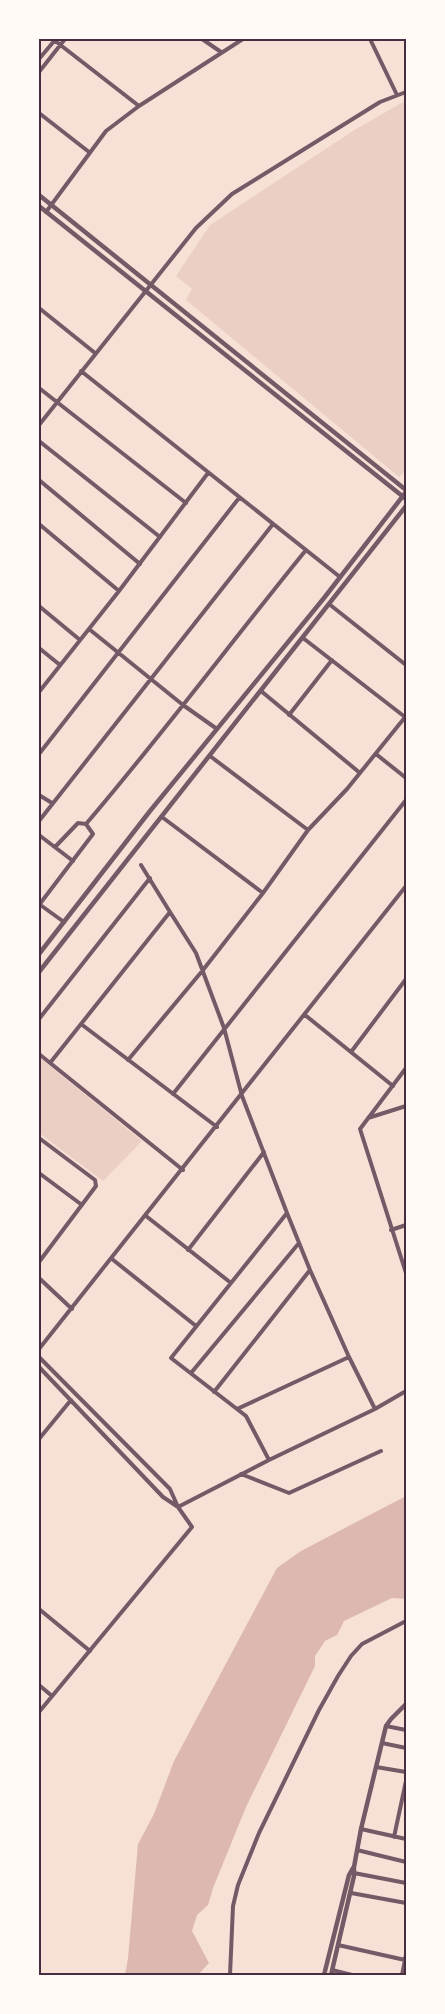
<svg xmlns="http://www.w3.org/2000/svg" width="445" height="2014" viewBox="0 0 445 2014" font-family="'Source Sans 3',sans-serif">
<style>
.green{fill:#ebcfc5}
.water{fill:#dcb8b0}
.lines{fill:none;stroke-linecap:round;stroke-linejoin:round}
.minor{stroke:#755966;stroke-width:4}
.tertiary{stroke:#755966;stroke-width:4.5}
.neatline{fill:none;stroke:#4a2c40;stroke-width:2}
</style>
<rect width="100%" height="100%" fill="#f7e1d7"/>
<path class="green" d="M405,101L406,471L399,477L186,300L192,289L176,276L210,225L356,129Z
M39,1057L142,1141L103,1181L39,1133Z"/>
<path class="water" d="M406,1496V1599L392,1598L344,1621L337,1635L325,1641L315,1656V1666L246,1807L213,1888L208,1905L197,1915L192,1931L209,1963L198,1975H125L128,1958L138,1844L154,1814L174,1761L277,1568L301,1551Z"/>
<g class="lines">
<path class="minor" d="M202,39L221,52
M370,39L397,95
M54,40L139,106
M39,59L55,40
M39,72L65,39
M39,113L89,152
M46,212L106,131L139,106L243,39
M39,308L95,353
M81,371L340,577
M39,388L186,503
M39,425L196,228L232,194L380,102L406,92
M39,441L160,537
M39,480L140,564
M39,524L119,591
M329,604L406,665
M39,606L80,640
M89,629L183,705L217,729
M303,638L405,717
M39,648L60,665
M261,691L360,773
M39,692L119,591L208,473
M289,715L332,660
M39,754L239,498
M376,754L406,778
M210,756L308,830
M39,795L52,803
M162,817L263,893
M39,821L273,524
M86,824C162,735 232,641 306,550
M39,835L73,861
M141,865L170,912L81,1024L217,1127
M39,904L64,922
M39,905L93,834L86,824L78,823L55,847
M170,912L196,953L224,1028L242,1096L287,1213L310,1270L349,1357L375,1409
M305,1015L393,1086
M39,1019L150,878
M351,1052L406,979
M39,1054L183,1170
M128,1060L203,970L263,893L308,830L347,789L406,716
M50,1063L81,1024
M406,1068L360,1129L406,1273
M173,1094L406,800
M368,1118L406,1106
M39,1138L95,1180L96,1186L39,1262
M39,1173L82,1205
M146,1216L231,1283
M391,1230L406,1225
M188,1250L264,1152
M112,1259L196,1326
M39,1278L72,1309
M39,1349L406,886
M39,1357L170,1489L178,1507L192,1527L39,1712
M39,1367L163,1497L178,1507
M191,1373L299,1243
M214,1392L310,1270
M237,1409L349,1357
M39,1439L71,1400
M269,1460L246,1416L171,1358L287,1213
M241,1474L289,1493L381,1451
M178,1507L269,1460L375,1409L406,1391
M39,1609L90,1651
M39,1685L52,1696
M386,1726L406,1730
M382,1743L406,1748
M376,1767L406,1772
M361,1829L406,1839
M394,1837L406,1781
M357,1850L406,1862
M354,1873L406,1883
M351,1893L406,1903
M338,1945L405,1960
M332,1970L352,1975
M230,1975L233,1906L238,1885L259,1833L319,1710L338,1676L351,1656L362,1644L406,1621
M402,1975L406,1955"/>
<path class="tertiary" d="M39,195L406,490
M39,206L406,499
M39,954L150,811L324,598L406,492
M39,972L406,506
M324,1975L349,1875L353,1868
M331,1975L354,1876V1867L361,1829L386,1726L391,1719L406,1704"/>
</g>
<rect width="445" height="2014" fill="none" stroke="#fffaf5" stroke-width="80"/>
<rect x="40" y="40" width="365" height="1934" class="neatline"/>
</svg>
